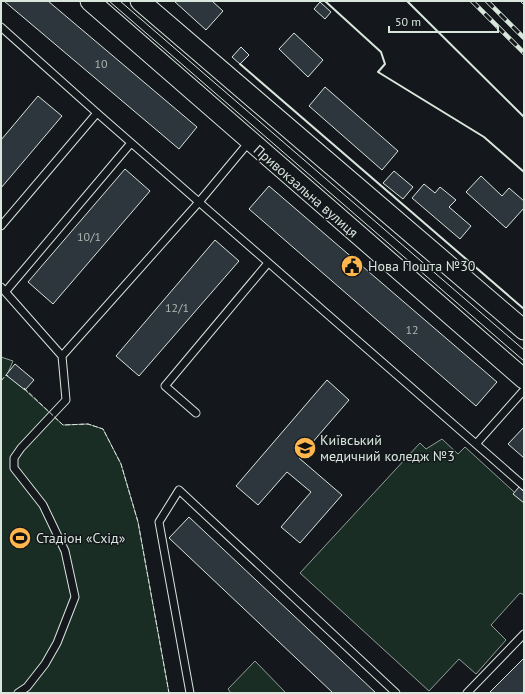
<svg xmlns="http://www.w3.org/2000/svg" width="525" height="694" viewBox="0 0 525 694" font-family="'PT Sans',sans-serif">
<style>
.green{fill:#1a2d24;stroke:#939e99}
.building{fill:#2c363c;stroke:#d8e6dc}
.lines{fill:none;stroke-linecap:round;stroke-linejoin:round}
.lane-casing{stroke:#d8e6dc;stroke-width:9}
.secondary-casing{stroke:#d8e6dc;stroke-width:21}
.lane{stroke:#14181c;stroke-width:7}
.secondary{stroke:#14181c;stroke-width:19}
.tram{stroke:#d8e6dc;stroke-width:1}
.rail-casing{stroke:#d8e6dc;stroke-width:4.5}
.rail{stroke:#14181c;stroke-width:3;stroke-dasharray:9;stroke-linecap:butt}
.fence{stroke:#d8e6dc;stroke-width:1;stroke-dasharray:5 2;stroke-linecap:butt}
.wall{stroke:#d8e6dc;stroke-width:2}
.labels{text-anchor:middle;stroke-width:3;stroke-linejoin:round;paint-order:stroke}
.number-label{font-size:12px;fill:#adbab4}
.street-label{font-size:14px;fill:#d8e6dc;stroke:#14181c}
.poi-label{font-size:14px;fill:#d8e6dc;stroke:#14181c;text-anchor:start}
</style>
<rect width="100%" height="100%" fill="#14181c"/>
<path class="green" d="M1,357L13,361L7,375L25,390L63,425L88,424L103,429L121,464L138,522L169,693H1Z
M442,439L458,454L465,447L524,501V595L520,593L491,625L506,640L476,674L459,659L429,691L300,573L420,443L426,449Z
M255,661L286,693H231L228,689Z"/>
<path class="building" d="M4,1H48L197,127L179,149Z
M174,1H212L223,11L206,30Z
M320,2L331,12L325,19L314,9Z
M294,33L323,60L308,77L279,49Z
M241,47L249,55L240,64L232,57Z
M325,87L398,151L382,170L309,106Z
M38,96L62,116L1,188V140Z
M125,169L150,191L53,304L28,282Z
M394,171L413,187L403,199L383,183Z
M481,176L502,196L509,188L524,201V208L506,228L466,192Z
M424,184L435,193L440,187L456,200L449,207L471,226L460,239L412,198Z
M269,186L497,382L476,406L249,209Z
M215,240L239,261L139,376L116,356Z
M15,364L34,380L25,390L6,375Z
M327,380L349,400L299,458L342,495L300,543L281,527L311,492L287,472L258,505L236,486Z
M524,427V458L508,444Z
M519,487L524,492V503L513,494Z
M189,517L376,693H333L169,538Z
M524,658V693H489Z"/>
<g class="lines">
<g class="lane-casing">
<path id="lane" d="M1,27L97,113L524,486
M1,226L97,113
M1,287L62,356
M6,291L131,143
M196,413L165,386L268,263
M476,444L524,390
M18,693L27,687L45,664L57,643L75,597L65,551L43,505L14,468V458L21,448L66,400L62,356L199,202L249,142
M190,693L159,522L179,490L396,693
M467,693L524,634"/>
</g>
<g class="secondary-casing">
<path id="secondary" d="M90,1L524,379
M140,1L524,330"/>
</g>
<use href="#lane" class="lane"/>
<use href="#secondary" class="secondary"/>
<path class="tram" d="M109,1L524,361
M120,1L524,350"/>
<g class="rail-casing">
<path id="rail" d="M472,1L524,53
M487,1L524,38"/>
</g>
<use href="#rail" class="rail"/>
<path class="fence" d="M520,1L524,5
M1,381L6,375L8,376
M24,388L63,425L88,424L103,429L121,464L138,522L169,693"/>
<path class="wall" d="M325,1L381,52L385,64L378,72L484,137L524,172
M407,1L524,117
M240,64L524,309"/>
</g>
<defs>
<g id="civic-disc" transform="scale(1.15)"><circle r="9.5" fill="#ffb74d" stroke="#14181c"/><path d="M-.6-6.5H3V-4.5H.6V-3L4-1V1h2V6H-6V1h2V-1L-.6-3ZM-1.2 2.5V6h2.4V2.5Z" fill="#111"/></g>
<g id="university-disc" transform="scale(1.15)"><circle r="9.5" fill="#ffb74d" stroke="#14181c"/><path d="M0-5L7-2L0 1L-7-2ZM-4 1L0 2.5L4 1V4Q0 6-4 4Z" fill="#111"/></g>
<g id="stadium-disc" transform="scale(1.15)"><circle r="9.5" fill="#ffb74d" stroke="#14181c"/><path d="M0-5a6.5 5 0 1 0 0 10a6.5 5 0 1 0 0-10ZM-3.5-1.8h7v3.6h-7Z" fill="#111"/></g>
</defs>
<g fill-rule="evenodd">
<use href="#civic-disc" x="352" y="266"/>
<use href="#university-disc" x="305" y="448"/>
<use href="#stadium-disc" x="20" y="538"/>
</g>
<g class="labels">
<g class="number-label">
<text x="101" y="68">10</text>
<text x="89" y="241">10/1</text>
<text x="177" y="312">12/1</text>
<text x="412" y="334">12</text>
</g>
<g class="street-label">
<text transform="translate(306 191) rotate(41)" y="5">Привокзальна вулиця</text>
</g>
<g class="poi-label">
<text x="368" y="271">Нова Пошта №30</text>
<text x="320" y="445">Київський<tspan x="320" dy="16">медичний коледж №3</tspan></text>
<text x="36" y="543">Стадіон «Схід»</text>
</g>
</g>
<rect width="525" height="694" fill="none" stroke="#d8e6dc" stroke-width="4"/>
<path d="M389 26v6h109v-6" fill="none" stroke="#d8e6dc" stroke-width="2"/>
<text x="395" y="26" font-size="12" fill="#d8e6dc" stroke="#14181c" stroke-width="3" paint-order="stroke">50 m</text>
</svg>
